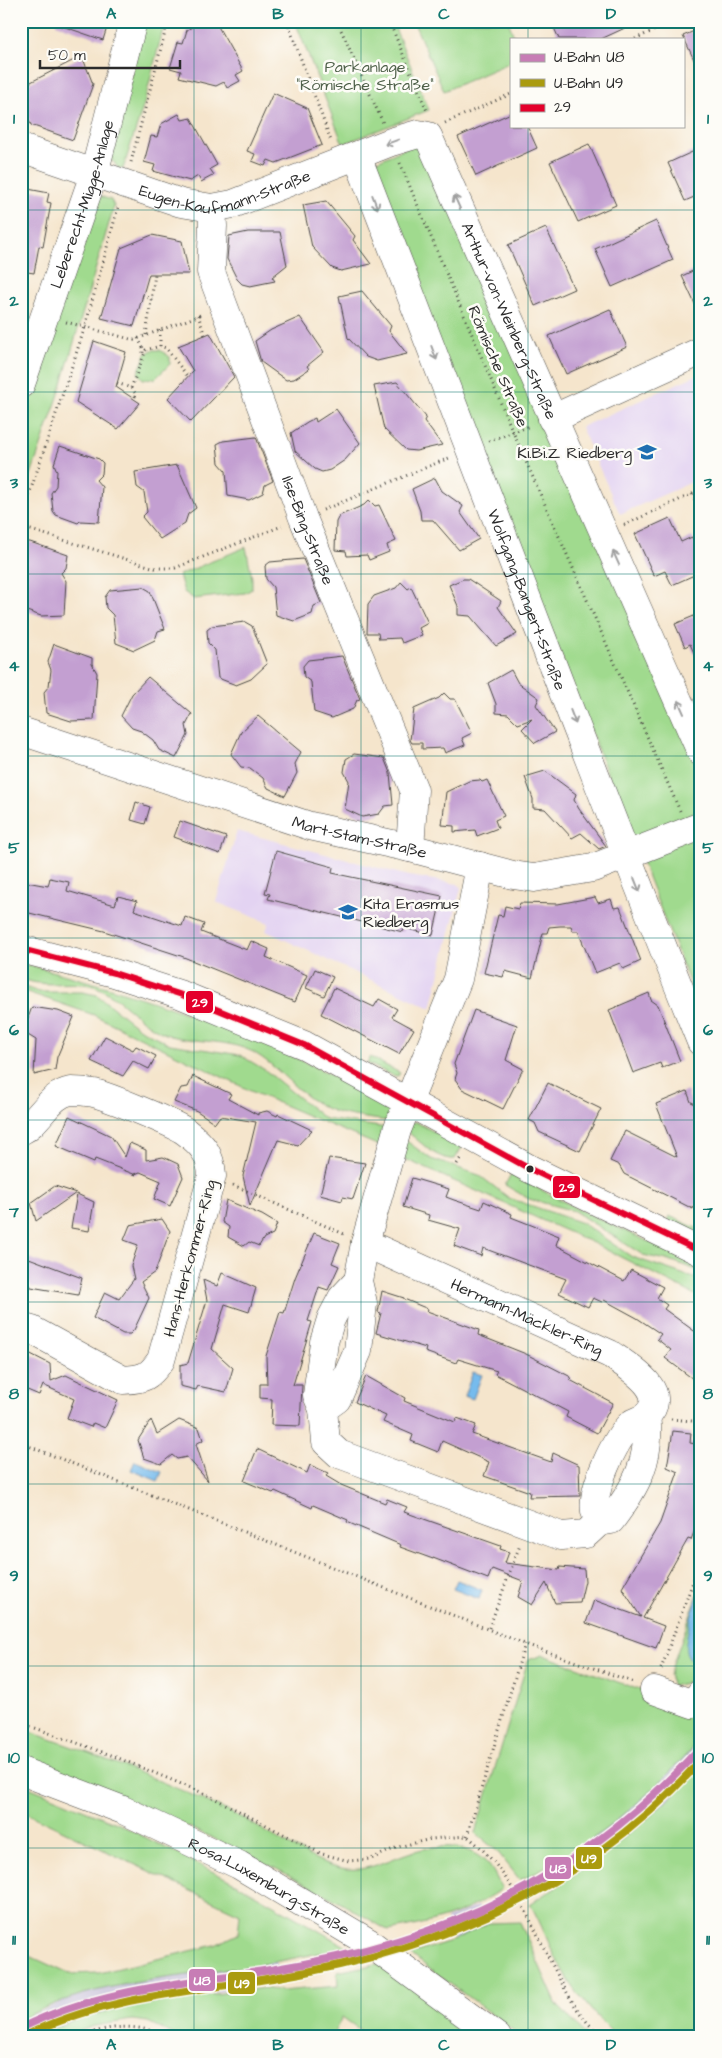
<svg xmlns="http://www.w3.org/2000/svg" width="722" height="2058" viewBox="0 0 722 2058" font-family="'Architects Daughter',sans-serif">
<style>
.built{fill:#e3d3f2}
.industrial{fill:#c6c0da}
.green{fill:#a0da8e;stroke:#66825c}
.water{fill:#76bbed;stroke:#50738c}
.building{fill:#c39fd1}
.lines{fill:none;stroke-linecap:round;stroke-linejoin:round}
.minor-casing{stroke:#494743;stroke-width:29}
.major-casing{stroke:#494743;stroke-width:29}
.path{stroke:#494743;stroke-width:3;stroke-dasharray:1 4;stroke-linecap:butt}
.minor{stroke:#fff;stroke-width:28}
.major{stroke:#fff;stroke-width:28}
.bus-1-casing{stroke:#fdfcf7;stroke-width:10}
.bus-1{stroke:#e4002b;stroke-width:6}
.metro-1-casing{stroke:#fdfcf7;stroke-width:11}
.metro-2-casing{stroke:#fdfcf7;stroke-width:11}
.metro-1{stroke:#c77db5;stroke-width:8}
.metro-2{stroke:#aa9b0f;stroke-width:8}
.oneway{stroke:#a0a0a0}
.grid{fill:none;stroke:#0f766e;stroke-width:1;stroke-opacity:0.55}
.bus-dot{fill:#2b2b2b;stroke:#fdfcf7;stroke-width:2}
.labels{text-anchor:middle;stroke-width:5;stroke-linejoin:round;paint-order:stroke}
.park-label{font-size:16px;fill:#4e6049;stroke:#fdfcf7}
.street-label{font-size:16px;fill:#2b2b2b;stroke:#fdfcf7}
.poi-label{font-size:16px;fill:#2b2b2b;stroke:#fdfcf7;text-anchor:end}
.line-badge{stroke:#fdfcf7;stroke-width:2}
.badge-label{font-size:14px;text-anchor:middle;font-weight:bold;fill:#fff}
.neatline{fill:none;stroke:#0f766e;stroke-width:2}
.grid-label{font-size:16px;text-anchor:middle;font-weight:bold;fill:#0f766e}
</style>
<rect width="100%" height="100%" fill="#fdfcf7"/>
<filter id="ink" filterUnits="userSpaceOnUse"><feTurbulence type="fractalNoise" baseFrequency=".02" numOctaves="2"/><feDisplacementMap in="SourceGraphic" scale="10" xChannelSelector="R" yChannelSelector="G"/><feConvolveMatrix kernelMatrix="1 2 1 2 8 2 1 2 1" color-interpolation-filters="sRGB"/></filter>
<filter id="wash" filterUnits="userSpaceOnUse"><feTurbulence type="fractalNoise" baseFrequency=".0096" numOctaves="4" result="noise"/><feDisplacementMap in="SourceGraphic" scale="20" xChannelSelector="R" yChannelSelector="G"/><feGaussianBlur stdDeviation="1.12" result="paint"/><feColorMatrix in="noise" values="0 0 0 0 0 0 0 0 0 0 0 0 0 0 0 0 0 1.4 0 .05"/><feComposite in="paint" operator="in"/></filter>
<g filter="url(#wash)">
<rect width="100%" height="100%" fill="#f5e5cc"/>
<path class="built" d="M701,373V478L620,514L581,427Z
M237,831L409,876L458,884L461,888L431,1008L266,931L269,923L216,902Z"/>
<path class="industrial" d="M701,1738V1766L672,1798L602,1856L572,1876L562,1859L591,1840L657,1784Z
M478,1906L488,1923L454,1940L446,1919Z
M276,1961L278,1982L115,2009L68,2022L31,2037H21V2020L65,2000L108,1987Z"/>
<path class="green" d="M146,21H165L144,104L123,169L118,168L113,161L107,159Z
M295,21H392L429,110L343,144Z
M413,21H508L515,39H511V62L444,91Z
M413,145L430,153L701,772V1012L371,172L377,161Z
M97,195L111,200L114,206L58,397L21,503V422Z
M152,350H160L170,357V364L156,378L143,379L138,373L146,354Z
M246,547L252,578V589L245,593L194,599L184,592L179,575Z
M21,963C149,996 272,1039 387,1105L391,1111V1122C368,1117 338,1117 318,1104C294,1090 278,1066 253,1052C228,1039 198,1043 171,1036C143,1027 127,1003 103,990C77,976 47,991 21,978Z
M21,986L39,992H82L97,995L140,1029L170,1044L240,1055L265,1070L325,1119L387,1128L384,1148L255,1093L94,1015L21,990Z
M370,1057L400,1073L398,1076L391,1075L367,1063Z
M416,1122L462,1147L455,1159C437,1161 419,1140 405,1130L411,1123Z
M405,1140L431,1159L479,1175L509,1198L582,1223L632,1257L700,1280L701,1298L593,1243L398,1156Z
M511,1174L578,1209L701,1266V1272L675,1262L643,1255L574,1211L529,1199L505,1185Z
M669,1216L701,1230V1236L667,1221Z
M698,1594C695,1607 685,1633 687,1644C689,1658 701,1665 701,1679L673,1686L669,1675Z
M543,1655L651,1694L701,1717V1738C672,1773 628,1814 591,1840C568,1856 544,1868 520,1880L497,1851L475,1833L528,1660Z
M21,1729C93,1753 163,1781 232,1813C264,1828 314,1865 347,1869C363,1871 380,1864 395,1858C424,1846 462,1838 487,1863C493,1869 498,1881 502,1889C463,1916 434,1922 389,1931C273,1861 147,1806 21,1757Z
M701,1766V2036L617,2037C593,2014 575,1993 559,1964C548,1944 542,1924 530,1904C592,1863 651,1822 701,1766Z
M21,1784L119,1824L239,1885L347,1947C309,1955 270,1964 231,1969C161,1980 84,1983 21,2020V1952L69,1974L99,1973L215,1945L238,1934L240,1914L21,1811Z
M520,1922L557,2005L588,2037H522L410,1954L454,1940L488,1923Z
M382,1963L484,2037H370L342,2017L332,2037H179L148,2022L132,2020L94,2026L63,2037H31L68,2022L115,2009L174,1999L264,1988L282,1991L338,1986L337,1972Z"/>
<path class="water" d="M473,1372L482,1375L473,1399L464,1396Z
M135,1461L162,1472L158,1481L131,1470Z
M457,1580L482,1590L479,1599L453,1589Z
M701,1590V1673C698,1664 688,1660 686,1651C684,1641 695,1599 701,1590Z"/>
<g id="blocks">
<path class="building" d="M56,21H109L103,40L56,24Z
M202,21H215L243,71L236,75L240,81L227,88L224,82L216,86L179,77L181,71L170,68L178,42L183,43L187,30Z
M551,21H640L601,39H559Z
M701,28V75L683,36Z
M82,56L93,84L73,140L31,125L21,104V87Z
M273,93L307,108L322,145L276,163L268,160L265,166L252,161L255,154L247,151Z
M511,113V126H527L537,148L476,176L458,137Z
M179,114L182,120L191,118L217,165L210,169L214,175L201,182L198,176L190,181L153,171L155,165L144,162L151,136L157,137L161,124Z
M589,144L616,205L578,222L550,162Z
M701,148V194L685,201L668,163Z
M28,189L49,193L47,202L51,203L43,247L39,246L34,273L21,271V225Z
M326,201L355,236L353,240L371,264L341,271L332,268L312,247L303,205Z
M656,221L673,260L612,287L595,249Z
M546,228L574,289L535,306L508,245Z
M248,232H280L287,265L272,277L275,281L250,286L242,284L237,279L227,259L229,236Z
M152,235L182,241L189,274H149L134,326L101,318L121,248Z
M701,267V317L682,276Z
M362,291L391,326L389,331L407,354L377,361L366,357L348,338L339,296Z
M610,309L627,347L566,374L549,336Z
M300,317L324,352L307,366L309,369L294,379L286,380L261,362L255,341L271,330Z
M210,333L234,377L191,422L168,398L193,371L178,346Z
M94,341L126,352L116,387L140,403L118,429L76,402Z
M397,382L426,417L424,421L442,445L416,451L406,450L384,429L374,386Z
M336,409L360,443L345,460L330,470L322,472L315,469L295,451L291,433L307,422L315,418L316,422Z
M256,437L273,481L265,485L263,493L249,500L228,496L226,471L219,463L217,444L223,441Z
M60,446L99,459L103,463L102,474L96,480L102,487L99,522L80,521L78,523L56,515L53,511L51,493L56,486L57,471L54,464Z
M177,465L196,508L188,514L185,523L160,539L142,517L147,512L144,492L137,487L135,472Z
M435,478L442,491L463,506L460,512L479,539L459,550L433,520H421L420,511L412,489Z
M369,500L375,506L379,505L396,541L387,545L389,552L369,560L367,555L347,556L346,551L335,550L336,522L339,516L364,505Z
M670,518L681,542L692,537L701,556V572L672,585L665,571L654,576L635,534Z
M24,542H30L68,555L66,568L61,573L66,581L64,615L41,616L21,609V550Z
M303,559L321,603L314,606L312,614L294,621L276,615L273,587L266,579L265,566L270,562Z
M463,579H468L501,601L498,607L517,634L496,646L470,616L458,615V606L449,585Z
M401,582L408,589L411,587L428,623L419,628L422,635L402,643L400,638L379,639L378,633H367L368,604L374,596L396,588Z
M143,587L150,591L165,629L158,631L155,640L134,650L116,643L113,615L106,608L105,597L110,590Z
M701,613V668L690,644L685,647L675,624Z
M245,622L252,626L267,664L251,679L236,685L218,678L215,650L208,643L207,630L212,626Z
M54,644L92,658V664L97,673L94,720L71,721L46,713L44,692L49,686L51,670L48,662Z
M342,656L360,699L357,700L353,709L332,718L314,712L311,682L304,677L303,666L308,660Z
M511,670L518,683L539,698L536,705L555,732L535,743L522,729L532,719L518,724L508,714L496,713V704L488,683Z
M148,677L192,714L186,725L188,735L176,758L159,750L153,740L141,731L132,728L121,716L132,694Z
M444,693L450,699H455L472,733L462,738L465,745L445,753L443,748L422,749V743H412L410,740L414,709L439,698Z
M258,716L301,752L295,764L297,773L285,796L268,788L263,778L250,768L241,767L231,754L241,732Z
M354,754L384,758L390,773L393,805L385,806L379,814L362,817L345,809L349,781L344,772L346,759Z
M545,771L576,794L574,800L579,809L606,846L599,849L581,833L572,838L545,809L533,808V799L525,777Z
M480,780L482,782L487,780L504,816L495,820L498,828L477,836L475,830L454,832V826L442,825L446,792L469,781Z
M136,802L150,807L145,824L131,820Z
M180,821L226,837L220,854L174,837Z
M276,851L333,867L332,873L442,896L433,935L404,928L403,932L268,899L270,894L265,893Z
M50,878L69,882L67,891L115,905L118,896L137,901L134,910L182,926L185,917L204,924L201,932L247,950L251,941L269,949L266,957L307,975L295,1002L181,956L104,931L21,911V881L48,886Z
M595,897L598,903L611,899L614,908L620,907L641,961L623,969L620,963L595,973L578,931H573L571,926H560L549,927L547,933H543L532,978L505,971L503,977L484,973L498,915L503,916L505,906L518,909L520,903L558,904Z
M315,969L333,977L324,996L306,988Z
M334,988L374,1007L379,999L397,1009L392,1017L414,1029L399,1054L321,1014Z
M649,993L651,1000L658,1005L680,1061L662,1068L660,1063L633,1073L609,1010Z
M32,1007L58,1011L74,1017L57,1057L55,1070L34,1075L36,1040L23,1032Z
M474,1010L517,1025L506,1060L523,1069L503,1109L462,1089L455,1079L457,1073L454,1064Z
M105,1036L133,1050L136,1046L156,1056L149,1069L133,1061L123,1076L91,1061Z
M193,1076L231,1094L228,1099L258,1115V1113L267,1111L277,1116L278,1114L312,1130L298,1145L278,1140L250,1206L243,1176L256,1122L220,1116L215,1123L197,1111L174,1102L181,1088L188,1087Z
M548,1083L601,1109L580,1151L539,1132L535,1123L529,1120Z
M687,1091L691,1102L698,1105L701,1112V1206L695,1204L693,1209L624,1174L619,1165L610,1161L625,1131L677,1157L656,1104Z
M69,1116L111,1136L125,1157L130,1143L146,1150V1160L163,1157L178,1164L183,1177L170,1206L154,1199L161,1181L140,1172L135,1174L136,1175L95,1159L94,1162L56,1146Z
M329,1158L365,1163L353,1199L343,1197L342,1201L320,1195Z
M412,1178L449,1189L446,1197L454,1200L481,1209L484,1201L512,1214L511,1217L559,1236L556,1245L624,1281L631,1270L663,1287L657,1298L667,1305L664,1309L701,1336V1385L665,1358L671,1350L657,1339L661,1334L637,1318L604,1300L602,1302L593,1298L588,1307L559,1293L566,1279L483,1248L481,1256L454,1246L460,1229L428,1220L429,1215L403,1207Z
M55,1186L76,1193L36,1221L31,1203Z
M77,1194L94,1202L89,1231L71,1228Z
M226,1200L262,1215L277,1224L273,1234L264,1238L259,1246L249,1242L244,1246L228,1237L229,1227L222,1222Z
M162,1219L170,1231L155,1272L141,1282L149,1298L134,1330L130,1334H123L93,1318L105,1292L119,1299L134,1279L131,1266L138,1245L124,1240L130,1225Z
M314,1233L340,1243L332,1263L339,1266L328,1290L319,1287L308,1321L312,1322L293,1385H302L300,1426L271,1425L272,1399L260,1398V1384H267L266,1356L280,1312L284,1313L295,1278Z
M29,1258L82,1278L78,1295L31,1287L21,1268Z
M222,1273L256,1288L249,1312L225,1304L212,1349L233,1368L226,1392L198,1386L196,1390L180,1386V1365L188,1363L207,1300L203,1280L217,1286Z
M382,1291L404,1298V1299L428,1309L427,1311L479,1330L478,1335L526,1354L571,1377L570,1380L613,1403L597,1433L566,1417L568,1412L495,1374L497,1371L458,1359L456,1363L425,1352L426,1348L376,1333L381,1313L378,1312Z
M21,1349L50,1364L51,1381L66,1375L118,1400L105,1428L93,1423L91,1427L67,1418L74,1399L43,1385L39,1395L25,1389L24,1382L21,1381Z
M366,1376L405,1398L404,1401L455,1422L457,1418L476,1425L472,1434L551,1462L553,1453L579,1465L580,1496L529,1497L530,1492L484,1476L489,1462L442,1441L438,1452L411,1441L413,1435L383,1422L386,1416L355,1402Z
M151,1420L157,1434L179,1420L199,1428L203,1440L196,1444L208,1481L187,1457L177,1459L172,1455L161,1464L144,1458L138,1440Z
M673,1431L691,1433L690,1443L701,1445V1492L696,1505L701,1507V1513L691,1540L688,1539L643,1618L664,1626L656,1648L586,1623L594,1600L641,1617L622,1588L660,1523L678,1472L667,1467Z
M257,1449L307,1473L310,1465L328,1473L326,1476L341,1485L385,1503L387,1499L407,1507L404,1512L501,1546L500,1549L509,1552L505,1563L559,1570L560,1567L584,1569L585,1581L580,1602L555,1603L546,1583L532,1605L518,1597L523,1581L492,1569L488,1579L433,1558V1559L400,1547L401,1545L347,1522L348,1520L313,1505L312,1508L275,1491L273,1493L244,1481Z"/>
</g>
</g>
<g filter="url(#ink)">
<use href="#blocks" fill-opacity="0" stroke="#494743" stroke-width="1"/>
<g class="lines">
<g class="minor-casing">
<g id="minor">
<path id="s1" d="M21,148L181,203L212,208L233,204L391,142L418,134L428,136L701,752"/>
<path id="s2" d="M357,156C472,451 582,749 701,1042"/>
<path id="s3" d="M212,208L213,226L211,272L303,518L414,790L410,848"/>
<path id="s4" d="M21,384L94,174L133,21"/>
<path d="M552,419L701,351"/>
<path id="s5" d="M21,731L310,826L410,848L513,875L534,878L593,868L701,826"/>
<path d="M21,949L114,973L182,995L304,1045L530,1169L701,1252"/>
<path d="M21,1131C40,1122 49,1094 71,1091C77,1091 88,1092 94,1093C107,1096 178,1125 186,1132C203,1145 211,1155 212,1176L161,1360C149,1377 144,1379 123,1380L32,1330L21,1327"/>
<path id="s6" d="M365,1243L610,1354C627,1366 674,1392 645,1417C641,1420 635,1421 631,1424C615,1439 591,1490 595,1511C596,1515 598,1519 599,1522"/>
<path d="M358,1281L342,1298L331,1319L324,1342L317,1395L323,1409L326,1442L339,1454L561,1536L586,1534L599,1522L611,1520C636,1487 652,1459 646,1416"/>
<path d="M323,1409L337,1399L358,1351L363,1303L358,1281L365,1243L397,1130L458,979L480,866"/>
<path d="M654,1690L693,1704L701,1693"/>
</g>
</g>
<g class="major-casing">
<g id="major">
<path id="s7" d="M21,1771L123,1810L239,1865L368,1942L497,2037"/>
</g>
</g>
<path class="path" d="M287,21L331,141
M337,21L383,123
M389,21L428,113
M635,39L675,21
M445,123L511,94
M131,162L168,21
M400,163L513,432L680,811
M142,296L152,299
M198,315L205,336
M66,322L134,340L203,314
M160,330V346L166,348L188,377
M146,335L155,274
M138,338L143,348V354
M117,383L131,388L146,350L160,346
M131,388L136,394L134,399
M489,441L530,426
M692,494L701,512
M323,510L449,458
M21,519L85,327L119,204
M624,525L701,490
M21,527L155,568H175L282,526
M457,1164L462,1156
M233,1185L344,1234
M671,1419L701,1422
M21,1443L525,1644L633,1682
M489,1628L520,1545
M661,1669L701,1560
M21,1723L111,1755L208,1795L322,1854L349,1861L371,1859L398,1847L431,1839L467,1836C511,1870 531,1924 556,1972C569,1997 581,2020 603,2037
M467,1836L525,1644
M80,2037C108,2025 140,2023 167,2037"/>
<use href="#minor" class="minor"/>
<use href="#major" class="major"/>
<g class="bus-1-casing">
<path id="bus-1" d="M21,949L114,973L182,995L304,1045L530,1169L701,1252"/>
</g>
<use href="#bus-1" class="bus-1"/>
<g class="metro-1-casing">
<path id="metro-1" d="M21,2028C99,1989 186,1983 270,1970C446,1942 580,1880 701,1747"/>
</g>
<g class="metro-2-casing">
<path id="metro-2" d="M25,2036C102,1997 189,1992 273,1978C438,1952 588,1887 701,1760"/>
</g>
<use href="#metro-1" class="metro-1"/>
<use href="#metro-2" class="metro-2"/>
</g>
<defs><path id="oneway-shaft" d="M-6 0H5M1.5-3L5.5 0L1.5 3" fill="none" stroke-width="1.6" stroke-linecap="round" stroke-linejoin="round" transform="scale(1.25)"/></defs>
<g class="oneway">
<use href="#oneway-shaft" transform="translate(392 142) rotate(160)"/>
<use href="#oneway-shaft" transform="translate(375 202) rotate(69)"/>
<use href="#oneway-shaft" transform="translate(457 202) rotate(-114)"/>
<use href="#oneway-shaft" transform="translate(434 353) rotate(69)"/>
<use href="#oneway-shaft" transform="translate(616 558) rotate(-114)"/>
<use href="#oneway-shaft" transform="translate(681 707) rotate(-114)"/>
<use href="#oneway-shaft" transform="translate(573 717) rotate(69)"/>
<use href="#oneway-shaft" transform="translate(637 885) rotate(68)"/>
</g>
</g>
<path class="grid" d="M194,21V2037M361,21V2037M528,21V39M528,126V2037M21,210H701M21,392H701M21,574H701M21,756H701M21,938H701M21,1120H701M21,1302H701M21,1484H701M21,1666H701M21,1848H701"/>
<defs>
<g id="school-bare" transform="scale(1.5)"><path d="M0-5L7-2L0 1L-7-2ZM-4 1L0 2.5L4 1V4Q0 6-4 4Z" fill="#1f6fb2" stroke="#fdfcf7" stroke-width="2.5" paint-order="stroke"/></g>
</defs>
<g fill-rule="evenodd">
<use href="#school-bare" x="647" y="452"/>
<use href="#school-bare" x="348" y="912"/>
</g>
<circle class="bus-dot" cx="530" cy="1169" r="4.5"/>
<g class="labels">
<g class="park-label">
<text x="365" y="72">Parkanlage<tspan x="365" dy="18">"Römische Straße"</tspan></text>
</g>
<g class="street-label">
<text dy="6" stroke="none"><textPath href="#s1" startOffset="215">Eugen-Kaufmann-Straße</textPath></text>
<text dy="6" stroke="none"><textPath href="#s4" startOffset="190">Leberecht-Migge-Anlage</textPath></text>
<text dy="6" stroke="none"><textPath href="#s1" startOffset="632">Arthur-von-Weinberg-Straße</textPath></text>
<text transform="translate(499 366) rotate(67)" y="6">Römische Straße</text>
<text dy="6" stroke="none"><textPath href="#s3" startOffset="340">Ilse-Bing-Straße</textPath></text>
<text dy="6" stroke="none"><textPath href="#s2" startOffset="475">Wolfgang-Bangert-Straße</textPath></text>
<text dy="6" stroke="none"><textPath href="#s5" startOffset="355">Mart-Stam-Straße</textPath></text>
<text transform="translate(189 1258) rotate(-75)" y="6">Hans-Herkommer-Ring</text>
<text dy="6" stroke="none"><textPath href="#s6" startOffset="178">Hermann-Mäckler-Ring</textPath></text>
<text dy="6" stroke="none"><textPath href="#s7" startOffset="274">Rosa-Luxemburg-Straße</textPath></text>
</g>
<g class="poi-label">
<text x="632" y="458">Ki.Bi.Z Riedberg</text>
<text x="363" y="909" text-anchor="start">Kita Erasmus<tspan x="363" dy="18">Riedberg</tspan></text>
</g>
</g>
<g class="line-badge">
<rect x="185" y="990" width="29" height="24" rx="5" fill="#e4002b"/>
<rect x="552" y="1175" width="29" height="24" rx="5" fill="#e4002b"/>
<rect x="575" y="1846" width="28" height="24" rx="5" fill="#aa9b0f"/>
<rect x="544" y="1856" width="28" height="24" rx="5" fill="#c77db5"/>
<rect x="188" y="1968" width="28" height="24" rx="5" fill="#c77db5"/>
<rect x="227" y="1971" width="29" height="24" rx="5" fill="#aa9b0f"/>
</g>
<g class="badge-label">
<text x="200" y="1007">29</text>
<text x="567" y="1192">29</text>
<text x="589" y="1863">U9</text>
<text x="558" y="1873">U8</text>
<text x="202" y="1985">U8</text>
<text x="242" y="1988">U9</text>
</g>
<rect width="722" height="2058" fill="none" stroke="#fdfcf7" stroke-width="55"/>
<rect x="510" y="38" width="175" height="90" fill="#fdfcf7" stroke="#a9a8a5"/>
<rect x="520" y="54" width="25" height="8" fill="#c77db5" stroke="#a9a8a5"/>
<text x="554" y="62" font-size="15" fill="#2b2b2b">U-Bahn U8</text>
<rect x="520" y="79" width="25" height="8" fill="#aa9b0f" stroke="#a9a8a5"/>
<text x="554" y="88" font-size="15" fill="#2b2b2b">U-Bahn U9</text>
<rect x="520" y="104" width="25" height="8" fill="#e4002b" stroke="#a9a8a5"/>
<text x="554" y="112" font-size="15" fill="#2b2b2b">29</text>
<path d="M40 60v8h140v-8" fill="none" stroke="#2b2b2b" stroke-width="2.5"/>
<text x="48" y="60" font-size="15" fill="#2b2b2b" stroke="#fdfcf7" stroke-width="4" paint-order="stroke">50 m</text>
<rect x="28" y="28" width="666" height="2002" class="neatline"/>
<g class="grid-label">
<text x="111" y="19">A</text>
<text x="278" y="19">B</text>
<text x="444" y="19">C</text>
<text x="611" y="19">D</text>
<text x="14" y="124">1</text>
<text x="708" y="124">1</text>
<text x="14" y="306">2</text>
<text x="708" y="306">2</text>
<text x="14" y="488">3</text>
<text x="708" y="488">3</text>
<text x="14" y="671">4</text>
<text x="708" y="671">4</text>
<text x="14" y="853">5</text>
<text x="708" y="853">5</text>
<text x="14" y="1035">6</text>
<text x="708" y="1035">6</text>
<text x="14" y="1217">7</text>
<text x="708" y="1217">7</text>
<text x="14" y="1399">8</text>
<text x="708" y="1399">8</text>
<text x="14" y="1581">9</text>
<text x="708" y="1581">9</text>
<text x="14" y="1763">10</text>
<text x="708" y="1763">10</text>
<text x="14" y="1945">11</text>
<text x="708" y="1945">11</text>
<text x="111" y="2050">A</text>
<text x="278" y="2050">B</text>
<text x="444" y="2050">C</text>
<text x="611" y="2050">D</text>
</g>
</svg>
